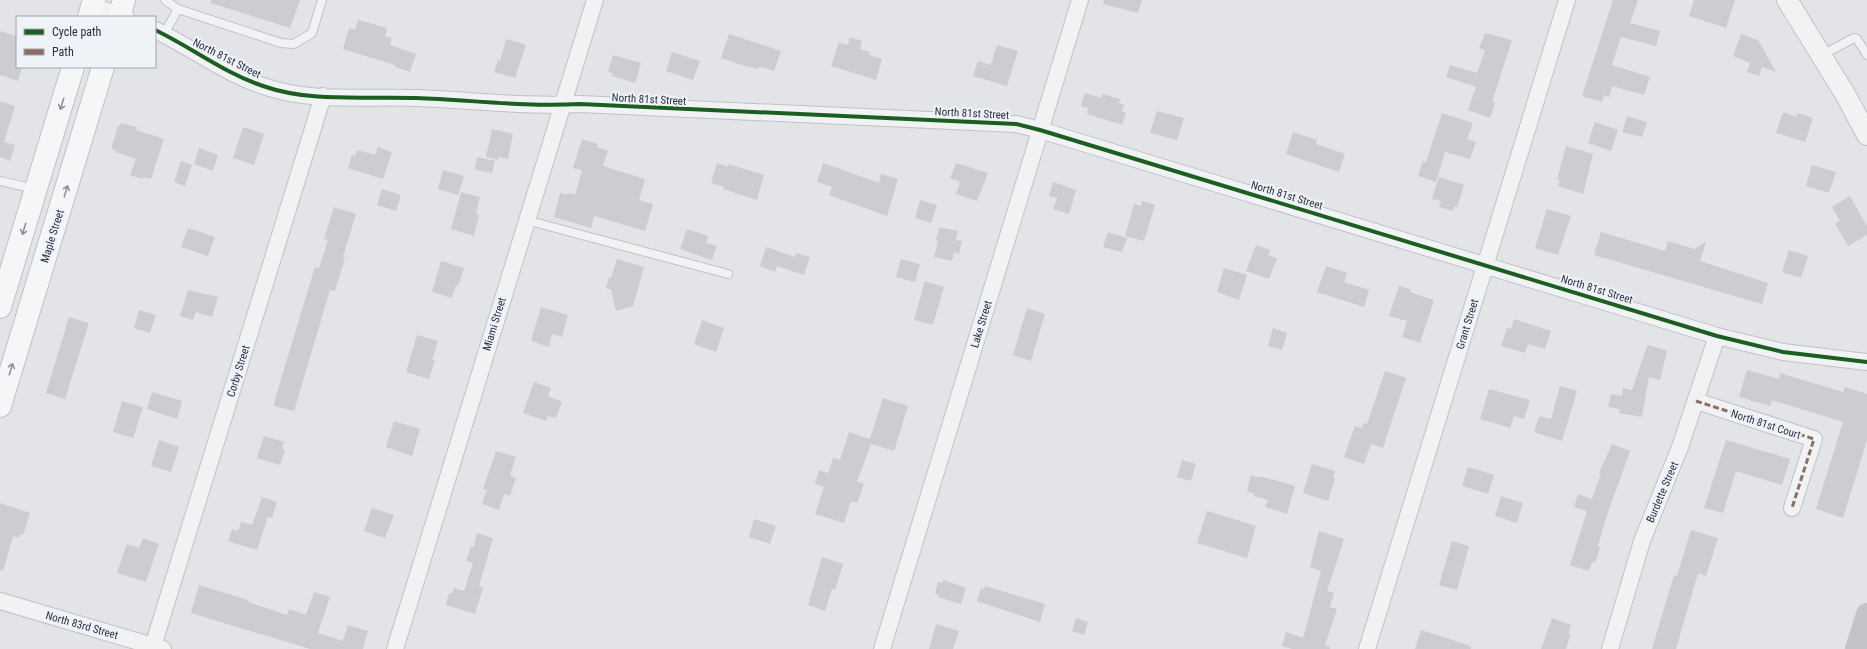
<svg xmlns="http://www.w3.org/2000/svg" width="1867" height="649" viewBox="0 0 1867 649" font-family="'Roboto Condensed',sans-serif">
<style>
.building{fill:#cbcdd1}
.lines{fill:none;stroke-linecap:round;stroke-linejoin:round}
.service-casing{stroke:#c0c2c5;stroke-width:10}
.minor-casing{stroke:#c0c2c5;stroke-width:18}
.tertiary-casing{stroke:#c0c2c5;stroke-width:22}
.primary-casing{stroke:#bdc1c5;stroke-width:24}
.service{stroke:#f1f2f4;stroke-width:8}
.minor{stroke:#f1f2f4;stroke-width:16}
.tertiary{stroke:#f1f2f4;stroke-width:20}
.secondary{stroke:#c2c4ca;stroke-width:22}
.primary{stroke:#f5f6f7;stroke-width:22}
.quiet{stroke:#8d6e63;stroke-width:3;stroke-dasharray:6 3;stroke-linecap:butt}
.cycleway-casing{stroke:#eff2f7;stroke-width:6}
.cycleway{stroke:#1b5e20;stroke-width:4}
.oneway{stroke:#8e929c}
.labels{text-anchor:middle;stroke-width:4;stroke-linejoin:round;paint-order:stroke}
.street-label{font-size:11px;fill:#262f42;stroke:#eff2f7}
</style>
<rect width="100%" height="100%" fill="#e2e4e7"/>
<path class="building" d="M211,0H300L290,28L211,3Z
M1104,0H1142L1138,13L1103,4Z
M1613,0H1638L1630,23L1660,31L1656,46L1621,37L1612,65L1650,77L1644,95L1612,86L1609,97L1604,95L1602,102L1582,96Z
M1694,0H1735L1726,28L1689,16Z
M358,20L387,28L385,36L392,38L390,45L416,54L410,72L395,67V65L343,49L349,28L355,30Z
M0,31L17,36V67H22L18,81L0,75Z
M1485,33L1512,40L1492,102L1495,103L1490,118L1468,110L1476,87L1446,77L1450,65L1477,73L1485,50L1479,48Z
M729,34L781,51L774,71L759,66V69L745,66L721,58Z
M1741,34L1758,40L1776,72L1762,67L1759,76L1747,72L1750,63L1733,56Z
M850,37L862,41L860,49L870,52L869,55L882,59L876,80L831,66L839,42L848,45Z
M506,39L526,45L515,78L494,72L498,60L500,61Z
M997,45L1018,51L1007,86L973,76L978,61L991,65Z
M672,52L700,61L693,80L666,71Z
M613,55L641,63L635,83L612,76L613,73L608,72Z
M1085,93L1101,98L1102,94L1120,99L1119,103L1124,104L1122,111L1126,113L1122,125L1087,114L1088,108L1081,106Z
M0,101L15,106L4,142L15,145L10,161L0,157Z
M1157,111L1184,118L1177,140L1150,133Z
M1783,112L1796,117L1798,113L1813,118L1805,142L1776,133Z
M1442,113L1473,123L1467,139L1476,142L1470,159L1445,152L1436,182L1418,176L1423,161L1426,162Z
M1627,116L1647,122L1642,137L1622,132Z
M1595,122L1618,130L1611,151L1588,143Z
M121,123L137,127L136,130L164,139L151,179L143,177V179L130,175L136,159L115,152L116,150L111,149L118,126H120Z
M243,127L264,134L254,165L233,158Z
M492,129L513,134L508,159L499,157L498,160L486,157Z
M1293,132L1317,140L1316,144L1345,154L1339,172L1286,154Z
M582,139L598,144L597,147L608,151L603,166L645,179L639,200L653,204L645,231L594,216L591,228L554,217L560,193L567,195L568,193L575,195L582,170L573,168Z
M1566,146L1593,154L1583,194L1558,186L1560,180L1557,179Z
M378,147L392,152L383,179L348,168L352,155L355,156L357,150L375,155Z
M199,148L218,155L213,171L194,164Z
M477,157L495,161L492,173L475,170Z
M181,161L192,165L185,186L174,182Z
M717,163L728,167L729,164L764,175L757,200L723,189L724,187L711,183Z
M823,163L879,183L881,174L898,179L887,216L829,195L832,187L817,182Z
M956,163L988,173L977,201L956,194L960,182L950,178Z
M1812,165L1836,172L1829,193L1806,186Z
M443,170L464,176L458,195L438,189Z
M1439,177L1464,185L1457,207L1455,206L1453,211L1439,207L1441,201L1432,199Z
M1053,182L1076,190L1069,214L1053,209L1057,198L1049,196Z
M382,189L401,195L396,211L377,205Z
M461,192L480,197L476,214L479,215L474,236L451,229Z
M1850,196L1867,226V235L1848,246L1835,224L1840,221L1832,207Z
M920,200L937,205L931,223L915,218Z
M1142,201L1155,205L1144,241L1125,236L1134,204L1141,206Z
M334,207L356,214L343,257L345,258L335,291L330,290L294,411L274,406L276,396L310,283L315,267L319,268L328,240L324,239Z
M1547,209L1571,216L1558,255L1535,248Z
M939,227L958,231L956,240L962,241L959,254L954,252L952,261L934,257L938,241L936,240Z
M188,228L215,237L208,256L181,247Z
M687,229L708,236L706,243L717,246L712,260L680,249Z
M1108,232L1127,238L1122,252L1103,247Z
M1601,232L1665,251L1668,241L1694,249L1706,242L1700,261L1768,283L1762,304L1594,255Z
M1256,245L1270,250L1268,255L1277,258L1269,279L1246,271Z
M766,247L795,257L796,253L810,257L804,275L777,266L775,272L760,266Z
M1789,250L1808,256L1801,278L1782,272Z
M617,259L644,267L633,306L616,311L611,290L606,288L609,277L611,278Z
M901,259L920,264L915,282L896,277Z
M441,261L464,268L458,286L456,285L452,298L432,292Z
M1326,266L1347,273L1344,282L1369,290L1364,307L1317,292Z
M1224,268L1247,275L1239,300L1217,292Z
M925,281L944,287L933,325L914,320Z
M1399,286L1410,289V292L1434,300L1420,343L1402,337L1407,321L1389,316Z
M188,290L218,297L212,317L196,312L193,320L180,316Z
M541,307L568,315L562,337L552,334L549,347L531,341Z
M1027,308L1045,314L1031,361L1013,355Z
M139,310L156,315L150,333L134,328Z
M69,317L89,323L65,399L46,393Z
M1514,319L1551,331L1545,349L1528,344L1525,353L1501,346L1507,328L1511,329Z
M702,320L724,328L716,352L694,344Z
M1273,328L1287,333L1282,350L1268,346Z
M417,335L438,341L432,360H435L429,379L406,372Z
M1649,345L1667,351L1660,380L1649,377L1642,417L1619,413L1620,409L1608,407L1611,394L1622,396L1623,388L1632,390L1647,346Z
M1747,370L1779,379L1780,373L1843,392L1845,387L1867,394V440L1843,518L1816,509L1843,422L1772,400L1770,406L1739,397Z
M1385,371L1406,378L1383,448L1371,444L1364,464L1344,457L1355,426L1362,428L1364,423L1367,424Z
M534,382L551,388L548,396L562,402L556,418L548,416L546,421L523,413Z
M1560,386L1577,391L1562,441L1534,432L1539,416L1551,419Z
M1489,389L1530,400L1524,419L1514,416L1510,428L1480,419Z
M152,392L182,401L177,419L147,409Z
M883,398L908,406L894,451L871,444L857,482L864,484L857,503L851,501L844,523L815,514L824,487L815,484L819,470L828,473L833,458L840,460L849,432L870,439Z
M122,401L143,407L133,438L113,432Z
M394,421L420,429L412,456L386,447Z
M264,436L284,442L282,449L285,450L280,465L257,458Z
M159,440L179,447L171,472L151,466Z
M1726,440L1790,459L1782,485L1736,471L1723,513L1704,508Z
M1612,444L1630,451L1606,518L1598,546L1600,547L1595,563L1592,562L1589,571L1570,565L1587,511L1574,507L1578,494L1592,499L1601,473H1599Z
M496,451L516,457L510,476L516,478L510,496L504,494L499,510L482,504L487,490L483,489Z
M1182,460L1196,464L1191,481L1177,477Z
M1312,464L1335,471L1333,477L1335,478L1328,501L1303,493Z
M1468,467L1494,475L1488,494L1462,486Z
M1251,475L1259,478L1260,476L1295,486L1287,514L1265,507L1268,500L1254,496L1255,494L1247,491Z
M1501,496L1523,503L1517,523L1495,516Z
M262,497L277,502L272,518L268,517L257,550L228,541L232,529L238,531L241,522L252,525Z
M0,503L30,513L23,535L20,534L19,538L13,536L3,571L0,570Z
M372,508L394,515L385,538L364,531Z
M1207,511L1256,526L1247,558L1197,543Z
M754,519L776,526L770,544L749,537Z
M1691,530L1718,538L1706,576L1698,573L1676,649H1652L1674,575L1677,576Z
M1319,531L1344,539L1327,591L1334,593L1330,607L1337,609L1325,645L1330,647V649H1292L1282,646L1286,632L1303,638L1321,571L1310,567Z
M477,533L493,538L479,586L483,587L475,614L446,605L449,593H452L454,588L464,591L473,563L466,561L471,546L474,547Z
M143,538L159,544L146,582L117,573L127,544L139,548Z
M1452,541L1469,546L1457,590L1439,585Z
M822,557L843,564L835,590L832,589L825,611L808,605Z
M943,580L966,588L961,604L938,597L939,595L935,594L938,582L942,583Z
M199,585L248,600V602L287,615L289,609L306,615L314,592L330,597L318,633L343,641L348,625L368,631L363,649H310L191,613Z
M985,586L1045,604L1040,622L977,601L981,588L984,589Z
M1076,618L1088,622L1084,635L1072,631Z
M1552,618L1571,625L1568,634H1571L1566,649H1541Z
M936,624L959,631L953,649H929Z
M1421,630L1471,646V649H1415Z"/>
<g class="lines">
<g class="service-casing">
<path id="service" d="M165,0L178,9L281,43L294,44L312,33L322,0
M164,34L178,9
M1822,55L1854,38L1857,39L1867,55
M0,181L35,189
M526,220L728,274"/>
</g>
<g class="minor-casing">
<path id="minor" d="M92,6L126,17
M155,30C191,47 224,73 263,86C311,103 366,96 416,98C471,100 525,107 580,104L1016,124L1040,130L1717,336L1783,352L1867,362
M1696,401L1814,439L1792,508
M0,601L163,649
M153,646L323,96
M395,649L595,0
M882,649L1080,0
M1367,649L1567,0
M1610,649L1642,541L1680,447L1717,336"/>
</g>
<g class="tertiary-casing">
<path id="tertiary" d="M1787,0L1845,94L1867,135"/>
</g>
<g class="primary-casing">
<path id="primary" d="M89,17L94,0
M119,17L124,0
M0,307L73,67
M0,406L103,67"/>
</g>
<use href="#service" class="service"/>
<use href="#minor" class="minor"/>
<use href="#tertiary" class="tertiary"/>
<path class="secondary" d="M1856,649L1867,614"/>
<use href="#primary" class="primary"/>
<path class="quiet" d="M1696,401L1814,439L1792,508"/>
<g class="cycleway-casing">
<path id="cycleway" d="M155,30C191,47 224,73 263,86C311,103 366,96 416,98C471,100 525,107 580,104L1016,124L1040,130L1717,336L1783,352L1867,362"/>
</g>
<use href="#cycleway" class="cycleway"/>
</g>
<defs><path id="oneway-shaft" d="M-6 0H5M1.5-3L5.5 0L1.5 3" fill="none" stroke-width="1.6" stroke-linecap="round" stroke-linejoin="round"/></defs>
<g class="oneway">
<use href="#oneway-shaft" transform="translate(62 104) rotate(107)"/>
<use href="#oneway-shaft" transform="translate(66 191) rotate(-73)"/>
<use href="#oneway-shaft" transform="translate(24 229) rotate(107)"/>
<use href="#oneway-shaft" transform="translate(11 369) rotate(-73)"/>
</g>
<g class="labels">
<g class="street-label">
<text transform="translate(227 58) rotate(27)" y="4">North 81st Street</text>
<text transform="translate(649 99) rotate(3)" y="4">North 81st Street</text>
<text transform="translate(972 113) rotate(3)" y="4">North 81st Street</text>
<text transform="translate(1287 195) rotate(17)" y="4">North 81st Street</text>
<text transform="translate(52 236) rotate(-73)" y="4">Maple Street</text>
<text transform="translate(1597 289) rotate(17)" y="4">North 81st Street</text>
<text transform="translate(494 324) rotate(-73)" y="4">Miami Street</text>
<text transform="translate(981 324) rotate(-73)" y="4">Lake Street</text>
<text transform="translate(1467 324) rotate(-73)" y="4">Grant Street</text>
<text transform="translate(238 371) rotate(-73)" y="4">Corby Street</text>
<text transform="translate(1766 424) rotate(18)" y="4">North 81st Court</text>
<text transform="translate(1662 492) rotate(-67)" y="4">Burdette Street</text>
<text transform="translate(82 625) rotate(16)" y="4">North 83rd Street</text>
</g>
</g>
<rect x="16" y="16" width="140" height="52" fill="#eff2f7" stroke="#9fa4af"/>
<rect x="24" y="29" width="20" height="6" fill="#1b5e20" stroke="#9fa4af"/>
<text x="52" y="36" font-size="12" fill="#262f42">Cycle path</text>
<rect x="24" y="49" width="20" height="6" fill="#8d6e63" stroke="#9fa4af"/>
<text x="52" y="56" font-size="12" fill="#262f42">Path</text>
</svg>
